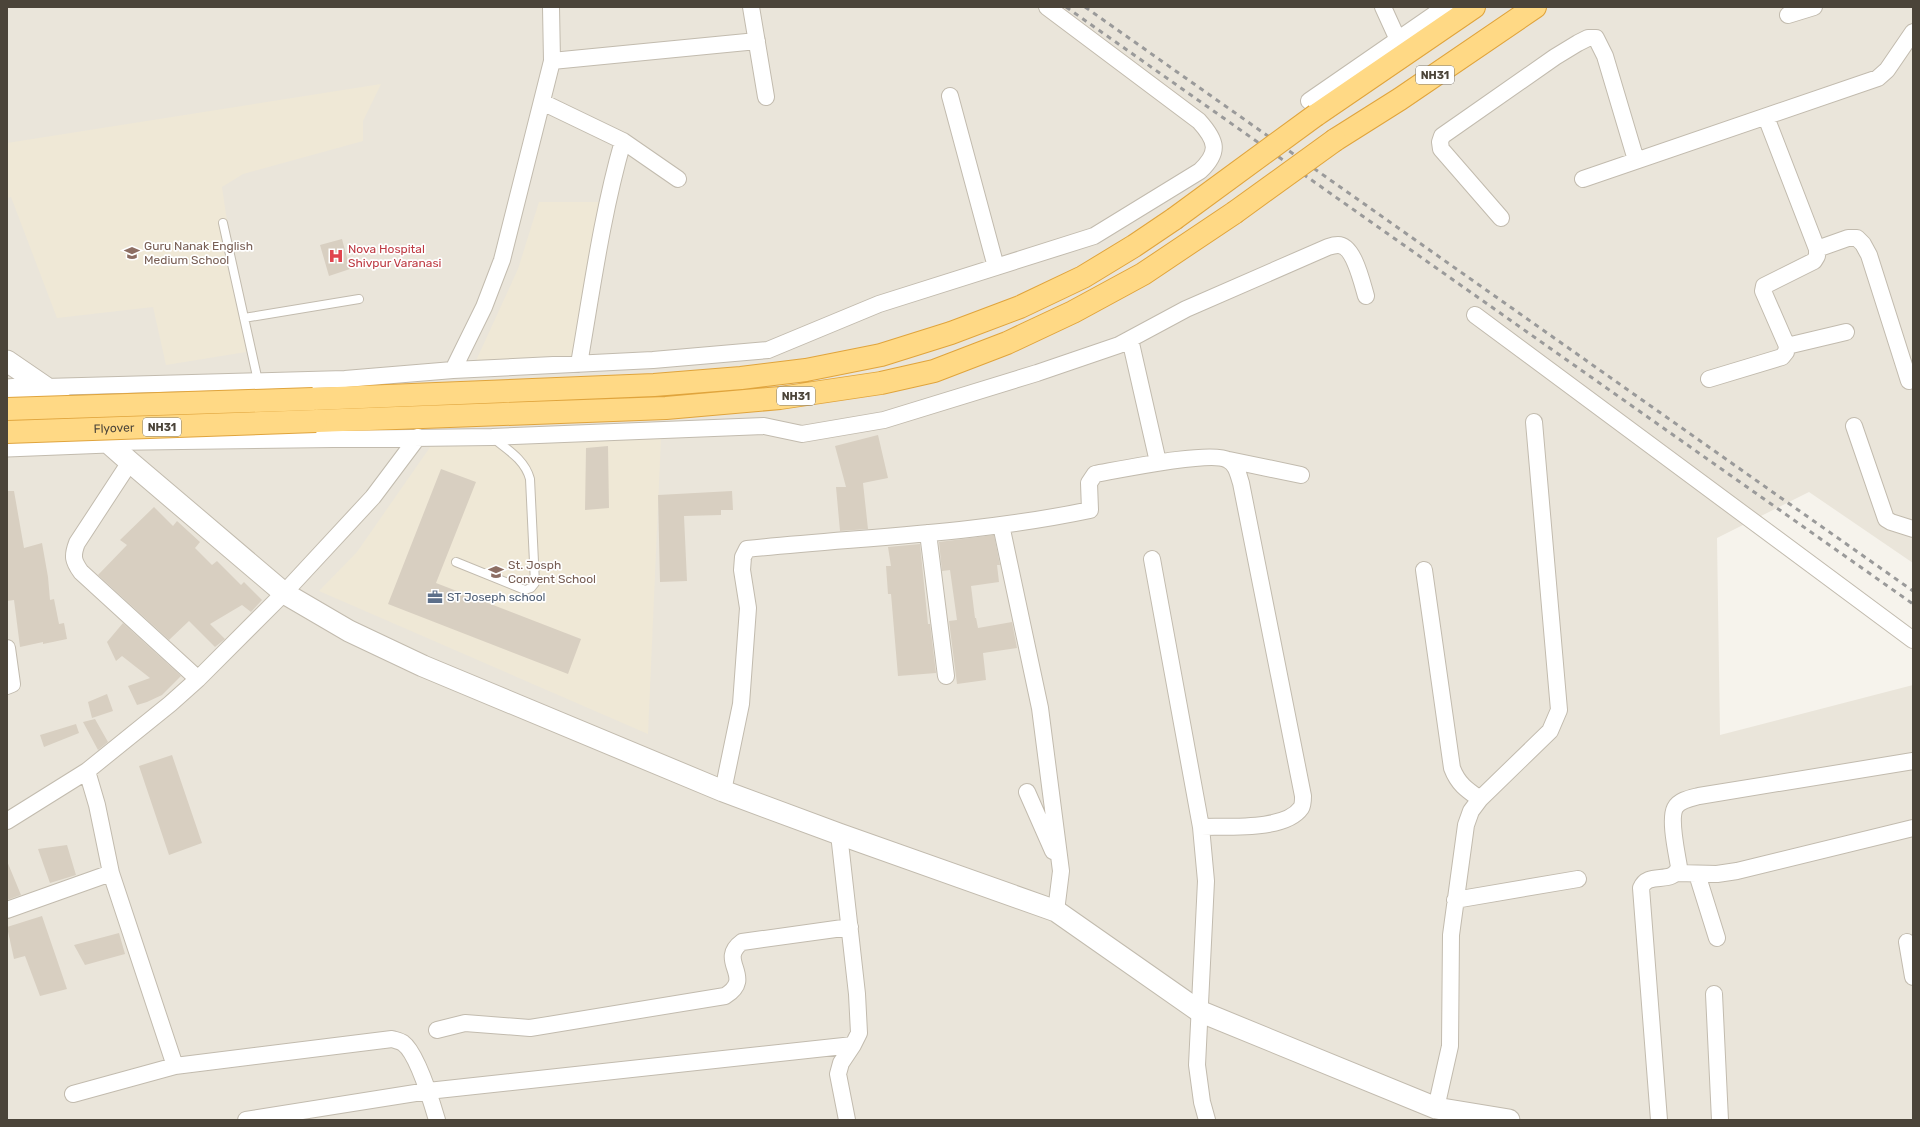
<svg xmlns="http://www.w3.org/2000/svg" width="1920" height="1127" viewBox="0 0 1920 1127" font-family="Rubik,sans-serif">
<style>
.residential{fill:#eae5da}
.education{fill:#efe8d6}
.building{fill:#d8cfc1}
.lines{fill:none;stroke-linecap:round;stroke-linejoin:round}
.service-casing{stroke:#c2bbae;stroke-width:10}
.minor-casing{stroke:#c2bbae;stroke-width:18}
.tertiary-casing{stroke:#c2bbae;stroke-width:23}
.trunk-casing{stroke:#e0a43c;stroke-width:24}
.service{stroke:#fff;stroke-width:8}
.minor{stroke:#fff;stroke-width:16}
.tertiary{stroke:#fff;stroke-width:21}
.trunk{stroke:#ffd985;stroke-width:22}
.rail{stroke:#9a9a9a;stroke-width:3;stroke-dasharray:5 5;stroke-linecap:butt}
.trunk-bridge-casing{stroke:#e0a43c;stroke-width:24;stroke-linecap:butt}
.trunk-bridge{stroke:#ffd985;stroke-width:22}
.labels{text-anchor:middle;stroke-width:3.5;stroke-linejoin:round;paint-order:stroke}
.shield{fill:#fff;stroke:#817c74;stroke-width:1}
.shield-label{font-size:11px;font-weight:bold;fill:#4b4439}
.education-label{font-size:12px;fill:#785e54;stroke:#fff;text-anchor:start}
.health-label{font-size:12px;fill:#be3a42;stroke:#fff;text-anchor:start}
.street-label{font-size:12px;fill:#4b4439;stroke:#fff}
.service-label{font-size:12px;fill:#4e5e75;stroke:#fff;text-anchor:start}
</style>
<rect width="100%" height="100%" fill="#f6f3ec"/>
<path class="residential" d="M7,7H1913V563L1809,492L1717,538L1720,735L1913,685V1120H7Z"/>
<path class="education" d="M381,84L363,121V141L243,174L222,187L246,352L166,365L153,307L57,318L11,197L7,198V143Z
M539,202H600L582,360L474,365L518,269Z
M661,438L648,734L319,591L357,552L433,443Z"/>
<path class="building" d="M342,239L350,269L329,276L320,245Z
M878,435L888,478L863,483L868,529L840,531L836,487H846L835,446Z
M608,446L609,508L585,510L586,448Z
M441,469L476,482L436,583L581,639L568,674L388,604Z
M7,491H14L24,548L42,543L48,577L50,600L54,599L59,624L64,623L67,639L43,644V642L20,647L14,600L7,601Z
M732,491L733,510H721V515L684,516L687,581L660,582L658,495Z
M154,507L173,526L177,521L200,542L195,548L212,565L217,561L241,585L244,582L262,600L251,612L242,605L210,624L225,639L215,647L189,621L169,640L98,575L127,545L120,540Z
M994,535L1000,565H997L999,582L971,586L975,618H976L978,628L1012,622L1017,648L983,653L986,680L957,684L949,621L957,620L950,570L942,571L939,542Z
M920,544L928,624H930L936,673L898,676L891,594H888L886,566H891L888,547Z
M123,623L181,676L162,695L147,702L137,705L128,686L150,678L122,656L116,661L107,642Z
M107,694L113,711L92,718L88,702Z
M95,719L108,742L98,750L83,722Z
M76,724L79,733L44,747L40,735Z
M172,755L202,843L169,855L139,766Z
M67,845L76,875L50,883L38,849Z
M7,861L21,895L7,900Z
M42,916L67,989L40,996L25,956L14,959L7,927Z
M119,933L125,954L85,965L74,945Z"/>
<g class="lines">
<g class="service-casing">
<path id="service" d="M223,223L258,381
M244,318L359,299
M456,562L525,590L531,588L535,583L530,479C525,460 508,450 493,438"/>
</g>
<g class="minor-casing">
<path id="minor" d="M751,7L766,97
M1383,7L1398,40
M1788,15L1814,7
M552,61L757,41
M950,96L996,267
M1309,101L1445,7
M542,102L623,141L678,179
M1583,179L1878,78L1887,70L1913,32
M1501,218L1441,149L1440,142L1442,136L1555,57L1578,43L1588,38H1596L1605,56L1636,160
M1817,249L1848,238H1857L1863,244L1869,255L1909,381
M1475,315L1913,640
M1130,339L1158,462
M1787,346L1846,332
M579,364C592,289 602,214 623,141
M453,370L484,307L502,260L552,61L551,7
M1709,379L1782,357L1786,352L1787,346L1763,291L1764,286L1814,261L1817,256V249L1766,117
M45,387L345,379L453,370L653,360L768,350L879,304L1094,236L1200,171C1220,152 1217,141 1199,121L1047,7
M1854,426L1886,519L1891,522L1913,529
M108,442L492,437L764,426L802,434L884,420L1037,373L1119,345L1186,309L1328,247C1331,246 1335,245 1338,245C1354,245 1362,283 1366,296
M1229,460L1301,475
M130,462L77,543C72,556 73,561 81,572L198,679
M1001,525L1040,708L1061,871L1056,911
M928,533L946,676
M1152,559L1201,827L1206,881L1197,1065L1202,1102L1207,1120
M1424,570L1452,768C1458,784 1467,790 1480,799
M7,648L12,684L7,686
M87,771L97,805L111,873L175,1066
M723,791L741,704L748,608L742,570L743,557L747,549C861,537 977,534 1090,510L1089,483L1095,474C1118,470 1212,450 1228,460C1237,465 1238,474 1241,483L1303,796C1303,800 1303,805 1301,808C1285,831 1227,826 1201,827
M1027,792L1053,851
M7,821L87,771L170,704L198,679L284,593L373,497L418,437
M839,834L857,994L859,1033L853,1045L841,1063L838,1074L847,1120
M1677,873L1717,874L1737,871L1913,828
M1697,874L1717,938
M1455,900L1578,879
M7,910L111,873
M1907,942L1913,977
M1714,994L1720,1120
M437,1030L465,1023L530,1028L725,996C756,977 716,961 742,942L850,927
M73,1094L175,1066L392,1039C395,1040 400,1041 403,1043C417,1053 432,1103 437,1120
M1436,1108L1450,1046L1451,935L1466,825L1471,811L1480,799L1550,731L1559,710L1534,422
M246,1120L428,1091L853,1045
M1659,1120L1641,888C1648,870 1673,886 1679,867C1677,854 1669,820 1675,808C1679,800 1691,798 1699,796L1913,761"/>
</g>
<g class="tertiary-casing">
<path id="tertiary" d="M7,361L45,387L130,462L284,593L349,631L423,666L723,791L839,834L1056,911L1199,1011L1436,1108L1509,1120
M7,390L45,387
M7,446L108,442"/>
</g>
<g class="trunk-casing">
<path id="trunk" d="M1316,115L1474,7
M1335,140L1400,99L1535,7
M313,399L654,385L741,378L806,370L881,355L951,333L1020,307L1083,277L1134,246L1174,219
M316,421L666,408L780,398L881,383L934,371L1007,343L1073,312L1143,274L1234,213"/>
</g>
<use href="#service" class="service"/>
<use href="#minor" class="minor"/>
<use href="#tertiary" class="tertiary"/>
<use href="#trunk" class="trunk"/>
<path class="rail" d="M1066,7L1913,604
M1085,7L1913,591"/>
<g class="trunk-bridge-casing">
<g id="trunk-bridge">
<path d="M1234,213L1335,140"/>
<path d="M1174,219L1316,115"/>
<path d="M7,409L313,399"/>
<path id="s1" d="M7,432L316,421"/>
</g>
</g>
<use href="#trunk-bridge" class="trunk-bridge"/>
</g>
<defs>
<g id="school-bare" transform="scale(1.2)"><path d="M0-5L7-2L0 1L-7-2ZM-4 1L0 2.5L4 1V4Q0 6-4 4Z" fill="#8d6e63" stroke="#fff" stroke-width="2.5" paint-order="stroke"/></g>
<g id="hospital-bare" transform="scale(1.2)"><path d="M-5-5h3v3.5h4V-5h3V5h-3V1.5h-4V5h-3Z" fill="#e0444e" stroke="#fff" stroke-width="2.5" paint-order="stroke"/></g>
<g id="office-bare" transform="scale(1.2)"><path d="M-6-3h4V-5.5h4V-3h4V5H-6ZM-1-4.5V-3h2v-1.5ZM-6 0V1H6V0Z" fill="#5c6f8a" stroke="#fff" stroke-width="2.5" paint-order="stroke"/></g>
</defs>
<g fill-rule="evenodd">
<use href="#school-bare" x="132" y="253"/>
<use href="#hospital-bare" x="336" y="256"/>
<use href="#school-bare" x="496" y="572"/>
<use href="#office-bare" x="435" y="597"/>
</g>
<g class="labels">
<g class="shield">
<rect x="1416" y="66" width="38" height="18" rx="3"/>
<rect x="777" y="387" width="38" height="18" rx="3"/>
<rect x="143" y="418" width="38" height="18" rx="3"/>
</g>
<g class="shield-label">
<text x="1435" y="79">NH31</text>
<text x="796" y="400">NH31</text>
<text x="162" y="431">NH31</text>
</g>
<g class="education-label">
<text x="144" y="250">Guru Nanak English<tspan x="144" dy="14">Medium School</tspan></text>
<text x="508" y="569">St. Josph<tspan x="508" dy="14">Convent School</tspan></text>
</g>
<g class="health-label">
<text x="348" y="253">Nova Hospital<tspan x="348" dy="14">Shivpur Varanasi</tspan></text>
</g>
<g class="street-label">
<text dy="4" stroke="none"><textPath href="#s1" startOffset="107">Flyover</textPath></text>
</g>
<g class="service-label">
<text x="447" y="601">ST Joseph school</text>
</g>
</g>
<rect width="1920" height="1127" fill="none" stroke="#4b4439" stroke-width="16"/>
</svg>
